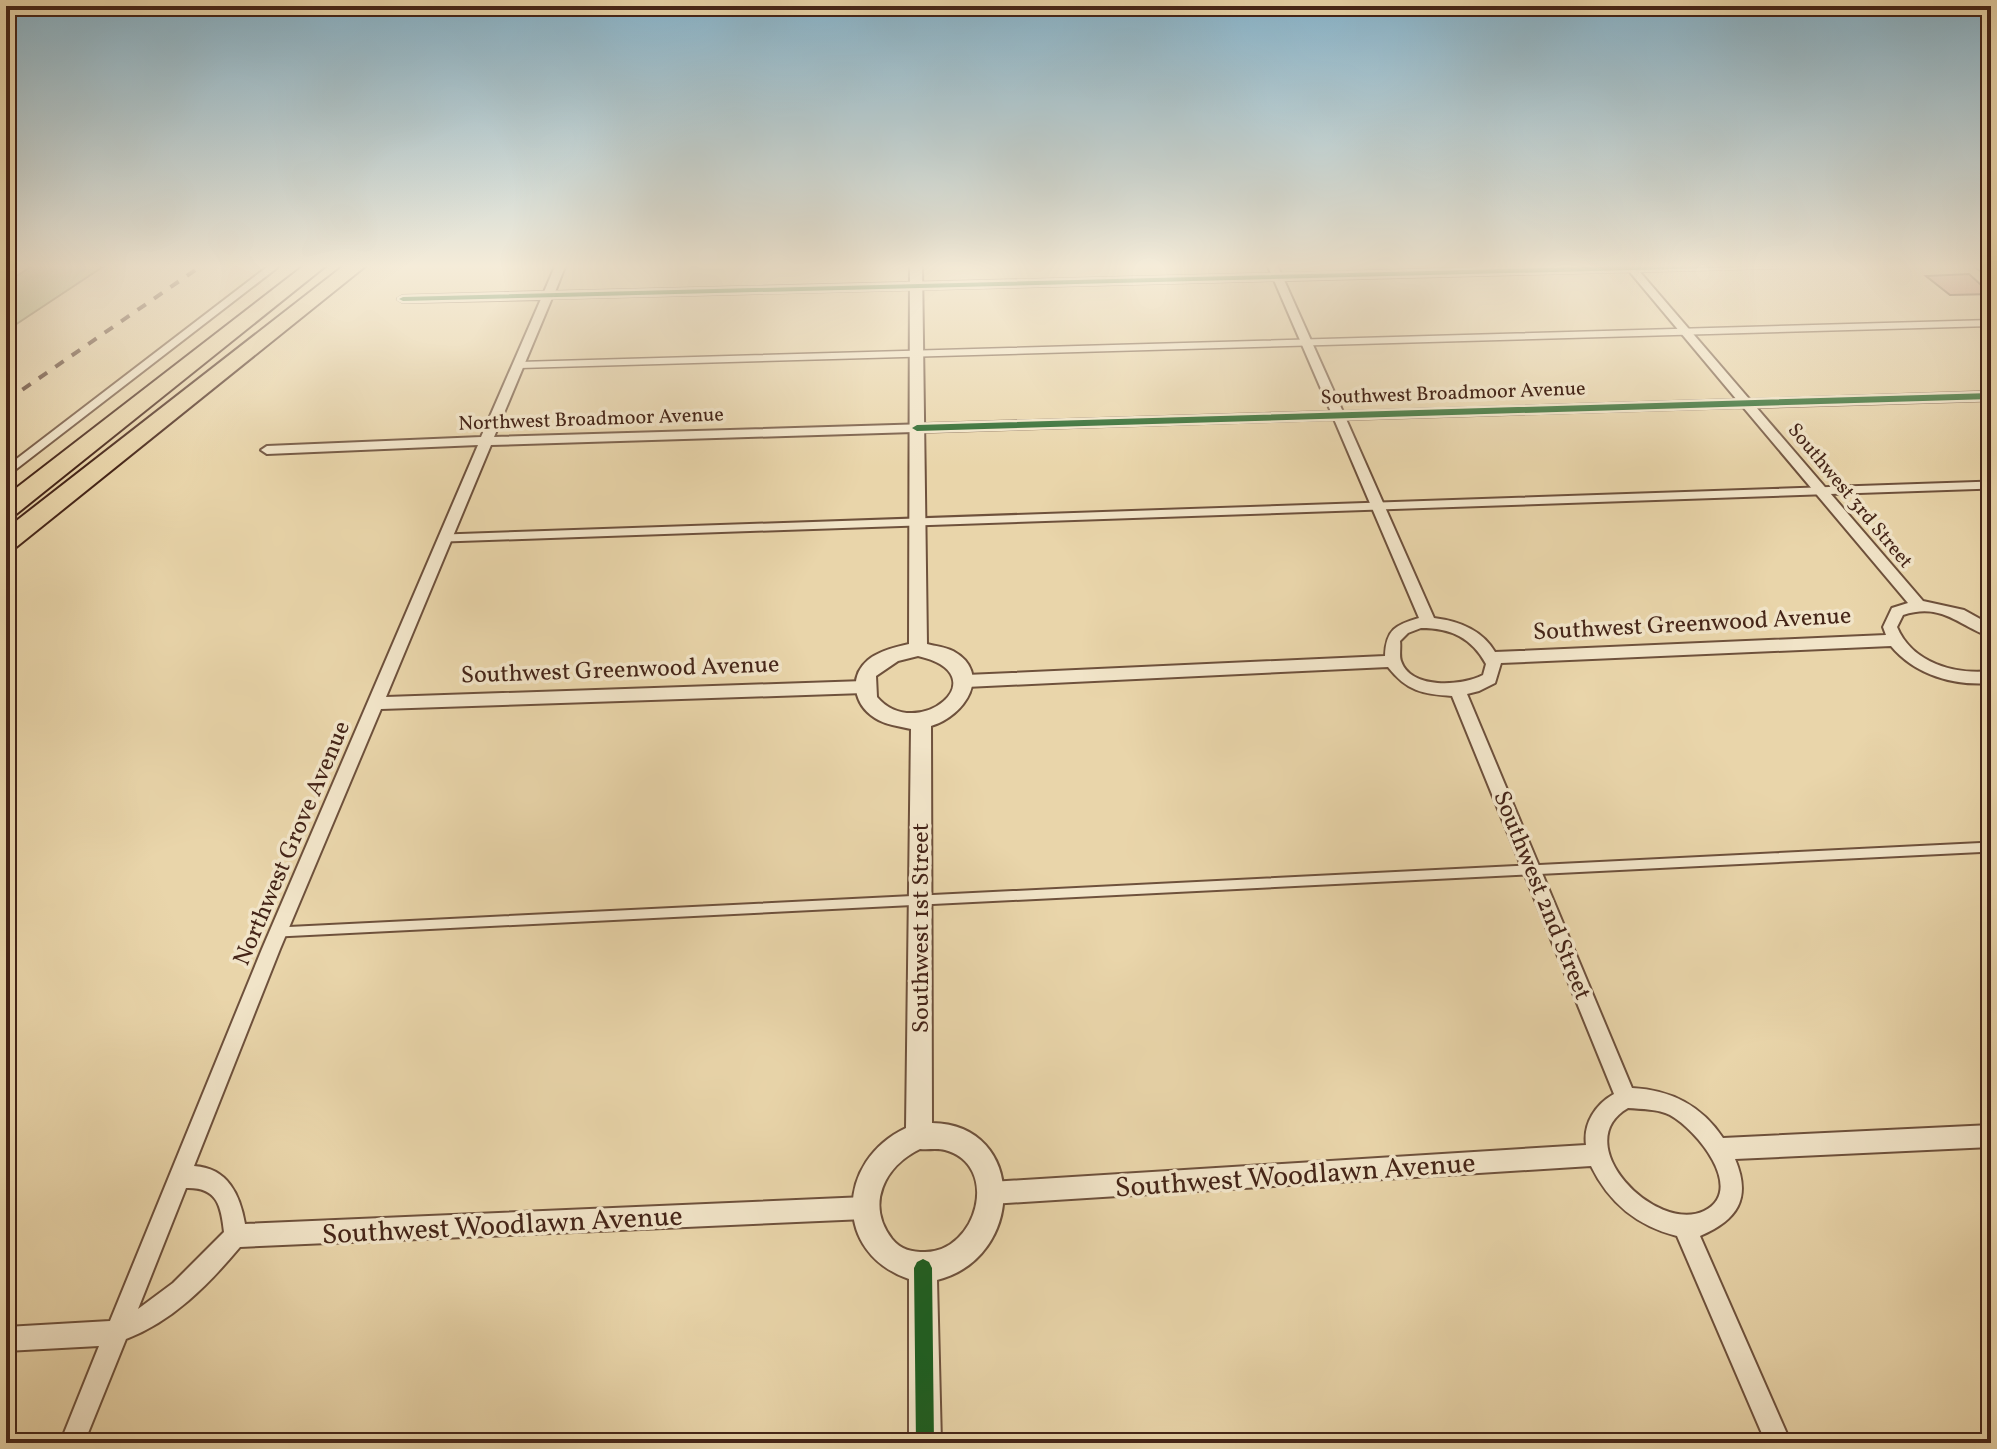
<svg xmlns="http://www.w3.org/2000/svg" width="1997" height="1449" viewBox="0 0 1997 1449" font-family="Vollkorn,serif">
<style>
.green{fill:#b6bd88;stroke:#7e7150;stroke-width:2}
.building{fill:#cf907d;stroke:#452518;stroke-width:2}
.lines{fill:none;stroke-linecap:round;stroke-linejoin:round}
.service-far2-casing{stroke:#6e513c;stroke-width:9}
.service-far1-casing{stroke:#6e513c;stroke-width:11}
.service-casing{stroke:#6e513c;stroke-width:13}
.minor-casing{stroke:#6e513c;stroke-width:4}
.tertiary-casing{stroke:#6e513c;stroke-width:4}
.motorway-casing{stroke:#452518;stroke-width:4}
.service-far2{stroke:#f1e4c8;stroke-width:6}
.service-far1{stroke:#f1e4c8;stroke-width:7}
.service{stroke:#f1e4c8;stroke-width:9}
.minor{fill:#f1e4c8;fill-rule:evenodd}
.tertiary{fill:#f1e4c8;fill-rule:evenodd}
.motorway{fill:#e9d5aa;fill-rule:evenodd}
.rail{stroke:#452518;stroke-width:4;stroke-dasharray:10 10;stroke-linecap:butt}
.cycleway-casing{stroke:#f1e4c8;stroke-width:5}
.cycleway{fill:#1b5e20;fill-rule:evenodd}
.labels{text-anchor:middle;stroke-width:7;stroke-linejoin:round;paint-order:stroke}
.far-street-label{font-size:20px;fill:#452518;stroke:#f1e4c8}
.street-label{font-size:24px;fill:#452518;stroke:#f1e4c8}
.near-street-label{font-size:28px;fill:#452518;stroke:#f1e4c8}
</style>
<rect width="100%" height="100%" fill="#e9d5aa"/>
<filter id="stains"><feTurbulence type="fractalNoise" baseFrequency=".0025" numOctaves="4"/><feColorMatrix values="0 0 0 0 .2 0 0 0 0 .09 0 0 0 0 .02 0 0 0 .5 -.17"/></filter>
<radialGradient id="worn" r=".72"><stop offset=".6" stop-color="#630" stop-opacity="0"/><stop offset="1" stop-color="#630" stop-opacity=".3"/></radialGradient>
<path class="green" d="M35,264H107L6,331V283Z"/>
<path class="building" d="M1969,274L1991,294L1950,295L1926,276Z"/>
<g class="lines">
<g class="service-far2-casing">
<path id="service-far2" d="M519,365L1991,323"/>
</g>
<g class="service-far1-casing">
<path id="service-far1" d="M446,538L1991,485"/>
</g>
<g class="service-casing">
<path id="service" d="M279,932L1991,847"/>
</g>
<g class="minor-casing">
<path id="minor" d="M271,264H282L6,477V467Z
M556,264H566L555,292L1271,274L1267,264H1277L1281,274L1623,264H1792L1787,267L1639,271L1750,400L1991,392V400L1756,407L1923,601L1964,610L1991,625V637C1959,626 1942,602 1903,615L1897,627C1912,663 1955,675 1991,671V683C1954,686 1915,675 1891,646L1501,663L1495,683L1479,691L1467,694L1632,1088C1671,1090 1701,1105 1723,1138L1991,1125V1147L1735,1159C1752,1199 1737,1220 1700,1236L1791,1443H1766L1677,1236C1637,1226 1609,1203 1591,1166L991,1204L983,1201L980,1193L983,1185L991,1182L1586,1145C1583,1123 1596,1104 1614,1094L1452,696C1422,694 1407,691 1388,667L966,687L958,681L966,675L1385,656C1386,629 1396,625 1419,618L1334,419L491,445L386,697L864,681L872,687L864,693L381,709L280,949L194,1166C228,1168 240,1195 245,1224L865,1197L873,1200L876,1208L873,1216L865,1219L240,1247C209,1284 172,1322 126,1339L84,1443H60L99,1346L6,1351V1327L110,1321L262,949L478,445L267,454L261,450L267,446L481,437L541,299L403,302L398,299L403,296L544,292ZM1629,271L1737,400L1343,412L1284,280ZM1274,280L1331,412L494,437L552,298ZM1743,407L1908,603L1892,608L1883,627L1886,635L1495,652C1482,630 1459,621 1434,618L1346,419ZM1421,628C1451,628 1472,638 1486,664L1483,675C1462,686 1411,690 1401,661C1399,656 1401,647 1400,641L1408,633ZM1628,1108C1642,1109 1658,1109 1670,1115C1696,1129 1747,1190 1704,1211C1655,1234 1567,1143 1628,1108ZM186,1188C217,1187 221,1205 224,1232L173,1283L138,1309Z"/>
</g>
<g class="tertiary-casing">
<path id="tertiary" d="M910,264H922L927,644C935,646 945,647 953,651C993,673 965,716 931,726L932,1123C1027,1124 1026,1258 937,1280L941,1443H909V1279C833,1253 836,1161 906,1128L911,729C899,726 885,725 875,718C854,705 848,677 868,660C879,651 895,647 909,644ZM918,656C1001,675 917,744 877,697L876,676L898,661ZM920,1149C928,1150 937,1148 945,1150C1001,1165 977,1252 925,1252C912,1252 901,1250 892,1239C865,1204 885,1166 920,1149Z
M1972,264H1986L1991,268V278Z"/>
</g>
<g class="motorway-casing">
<path id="motorway" d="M306,264H328L15,515L6,517V496Z
M346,264H368L15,548L6,550V529Z"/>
</g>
<use href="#service-far2" class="service-far2"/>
<use href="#service-far1" class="service-far1"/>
<use href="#service" class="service"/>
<use href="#minor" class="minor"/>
<use href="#tertiary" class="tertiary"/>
<use href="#motorway" class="motorway"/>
<path class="rail" d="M6,349L16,342
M6,401L204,264"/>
<g class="cycleway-casing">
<path id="cycleway" d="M1706,264H1791L1787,266L403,301L399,299L403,297Z
M1991,393V399L917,431L912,428L917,425Z
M923,1259L929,1262L932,1268L934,1443H916L914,1268L917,1262Z"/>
</g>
<use href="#cycleway" class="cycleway"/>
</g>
<linearGradient id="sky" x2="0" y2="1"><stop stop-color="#87b6cf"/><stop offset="0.57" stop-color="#f5ecd9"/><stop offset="1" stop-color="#f5ecd9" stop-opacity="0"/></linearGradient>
<rect width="1997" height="467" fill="url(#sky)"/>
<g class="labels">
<g class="far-street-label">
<text transform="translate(1453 392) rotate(-2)" y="7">Southwest Broadmoor Avenue</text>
<text transform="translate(591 418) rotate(-2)" y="7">Northwest Broadmoor Avenue</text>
<text transform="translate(1851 495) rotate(50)" y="7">Southwest 3rd Street</text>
</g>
<g class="street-label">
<text transform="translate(1692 623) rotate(-3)" y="8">Southwest Greenwood Avenue</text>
<text transform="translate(620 669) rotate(-2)" y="8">Southwest Greenwood Avenue</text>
<text transform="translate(291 843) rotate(-67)" y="8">Northwest Grove Avenue</text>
<text transform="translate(1543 895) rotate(68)" y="8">Southwest 2nd Street</text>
<text transform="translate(920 928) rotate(-90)" y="8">Southwest 1st Street</text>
</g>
<g class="near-street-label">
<text transform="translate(1295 1174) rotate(-4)" y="10">Southwest Woodlawn Avenue</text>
<text transform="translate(502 1224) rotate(-3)" y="10">Southwest Woodlawn Avenue</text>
</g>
</g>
<rect width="1997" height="1449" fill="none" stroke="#e9d5aa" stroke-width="32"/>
<rect x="8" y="8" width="1981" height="1433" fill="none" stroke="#452518" stroke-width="4"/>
<rect x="16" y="16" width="1965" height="1417" fill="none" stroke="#452518" stroke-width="2"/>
<rect width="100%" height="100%" filter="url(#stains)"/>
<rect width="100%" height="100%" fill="url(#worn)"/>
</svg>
